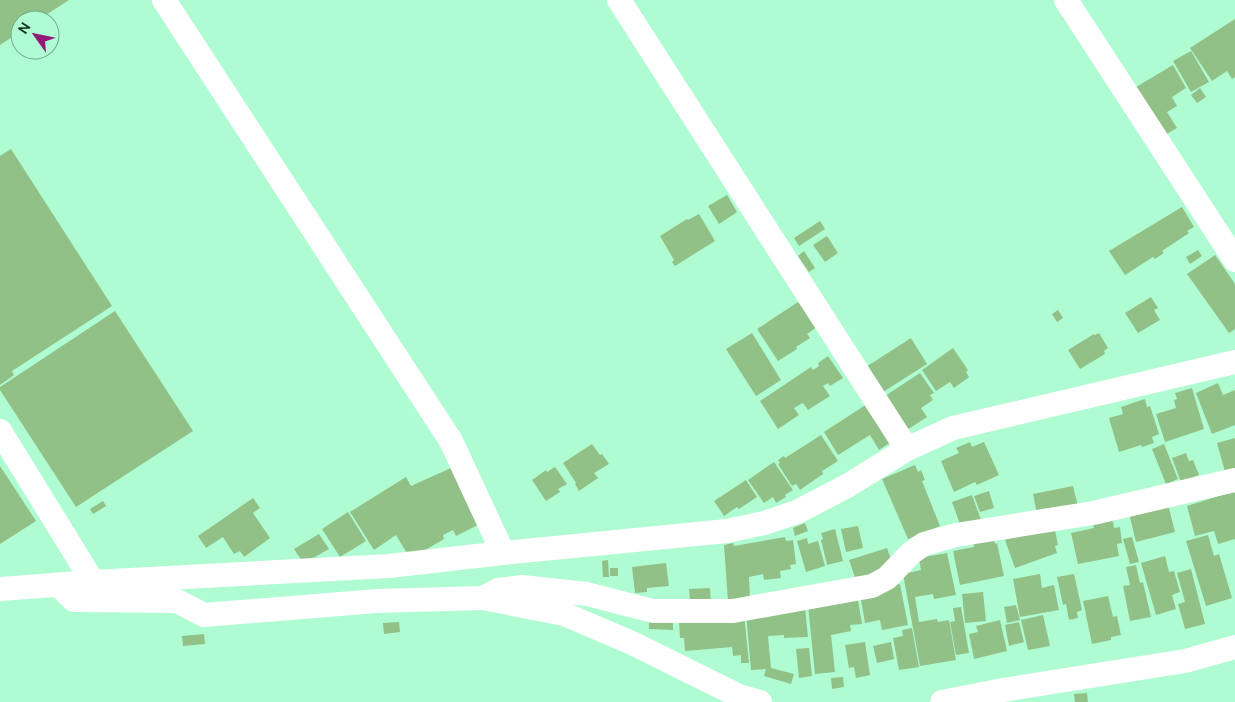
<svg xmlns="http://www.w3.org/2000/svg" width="1235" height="702" viewBox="0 0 1235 702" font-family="'DM Sans',sans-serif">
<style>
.building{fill:#92c187}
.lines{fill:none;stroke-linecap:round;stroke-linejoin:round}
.minor{stroke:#fff;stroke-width:24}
</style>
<rect width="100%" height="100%" fill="#affbd2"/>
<path class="building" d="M0,0H69L38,20H20V32L0,45Z
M1235,19V77L1232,79L1227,71L1212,81L1190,48Z
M1191,51L1209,82L1191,92L1173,61Z
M1173,65L1186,88L1172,97L1177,106L1167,112L1177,128L1165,135L1136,87Z
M1200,88L1206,97L1197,103L1191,95Z
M11,149L112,306L12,371L14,375L0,385V156Z
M727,195L737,212L719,224L708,206Z
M1182,207L1194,227L1187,231L1189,233L1162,251L1164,253L1155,259L1153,257L1125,275L1109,251Z
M699,214L715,241L675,266L672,262L674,260L660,236L687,219L688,220Z
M820,221L825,229L799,246L794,238Z
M827,236L838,253L825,262L813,245Z
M1198,250L1202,256L1190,264L1186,257Z
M804,251L815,268L809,272L798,256Z
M1215,255L1235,284V329L1229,333L1187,274Z
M1151,297L1158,308L1154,310L1160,320L1138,333L1125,313Z
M798,302L801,306L802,305L817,327L807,334L810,338L796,347L797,349L778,361L757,329Z
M1058,310L1063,318L1057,322L1052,314Z
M115,311L193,431L76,507L0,390V387Z
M752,333L781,380L756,396L726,349Z
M1099,333L1108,348L1104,351L1105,354L1080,369L1068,350L1094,334L1095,335Z
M911,338L927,364L883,392L866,367Z
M953,348L968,370L966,372L969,377L954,388L950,382L936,391L922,370Z
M828,356L843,378L830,386L828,383L823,386L830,396L808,410L803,403L794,408L799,415L778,429L760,401L811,367L813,370L819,366L818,363Z
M920,373L934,393L930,395L933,400L921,408L927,417L907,430L885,396Z
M1218,383L1223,395L1235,390V425L1212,434L1196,393Z
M1192,388L1204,429L1165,442L1156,414L1176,408L1174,400L1177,399L1175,393Z
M1145,399L1147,407L1150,406L1159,434L1152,437L1154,443L1142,447L1141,445L1119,452L1109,418L1123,414L1121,407Z
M867,404L891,442L879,450L870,435L838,455L824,432Z
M821,435L838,461L822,471L823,474L800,490L796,484L792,486L778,464L780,463L778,460L784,456L785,458Z
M1235,438V472L1226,475L1217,443Z
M970,442L972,447L984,442L999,475L977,485L975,482L954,492L941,461L959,453L956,448Z
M592,444L600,455L602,454L609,464L594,473L598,478L579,491L575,484L576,483L563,463Z
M1164,444L1178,479L1166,484L1152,449Z
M1186,453L1189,461L1193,460L1199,475L1181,482L1172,458Z
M774,462L793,490L785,495L786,497L776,503L773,497L764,503L748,480Z
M915,465L918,472L921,470L925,480L922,481L940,526L908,539L882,479Z
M0,466L36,521L0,544Z
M555,467L567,484L558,489L560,492L546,501L532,480L546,470L547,472Z
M451,468L480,524L456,536L453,530L443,535L444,539L422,552L408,555L396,535L374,550L350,512L406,477L411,486Z
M746,480L757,497L739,509L737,507L724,516L714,501Z
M1073,486L1078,506L1037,514L1033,494Z
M989,491L994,508L980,512L974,496Z
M1235,491V539L1218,544L1214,531L1195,536L1187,506Z
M972,495L981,520L961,527L952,502Z
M253,498L260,508L253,513L270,538L244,557L240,551L234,554L223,537L206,548L198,536Z
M103,501L106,506L93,514L90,509Z
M1168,504L1175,532L1136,542L1129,513Z
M348,512L366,541L340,557L322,529Z
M1112,516L1114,528L1120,527L1122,543L1117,544L1119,556L1078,564L1071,533L1094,528L1092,519Z
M805,523L808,531L795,536L793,528Z
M1054,525L1058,545L1055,546L1057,553L1015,568L1005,540L1035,529Z
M858,526L863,548L846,552L841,529Z
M835,529L843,561L827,565L821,540L823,539L821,533Z
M319,534L329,549L315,557L302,561L294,549Z
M993,534L995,544L997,543L1004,576L960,585L953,551L974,547L972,538Z
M1208,535L1214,556L1219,554L1232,598L1206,606L1186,541Z
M785,537L786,541L793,540L796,564L790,565L791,569L780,571L781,578L764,580L763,574L749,577L750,600L728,602L724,545L733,543L734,546Z
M1132,537L1139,562L1130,564L1123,539Z
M807,538L808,544L818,541L825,566L806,572L797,541Z
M887,548L892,562L881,572L856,580L849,560Z
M947,553L956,595L934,599L933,594L915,597L919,622L937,619L938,622L949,620L956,660L920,666L903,574L921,570L919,558Z
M1165,556L1169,572L1174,571L1180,592L1172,595L1176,609L1156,615L1141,563Z
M608,560L609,577H603L602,561Z
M666,563L669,586L647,588V592L635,593L632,567Z
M1136,565L1140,583L1143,582L1151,617L1130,621L1123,586L1130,585L1126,567Z
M610,568H618V576H610Z
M1191,569L1205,624L1185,629L1178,604L1185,602L1177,573Z
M1040,574L1042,588L1054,585L1059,610L1020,617L1013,579Z
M1074,574L1082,610L1077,612L1078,618L1069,620L1066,604L1063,605L1057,577Z
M900,584L908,625L882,630L880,620L865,623L860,594Z
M710,588L711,602L690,603L689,589Z
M983,592L986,621L965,623L962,594Z
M857,594L862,624L850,625L851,631L831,635L835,672L815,674L808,605Z
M1108,596L1113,617L1117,616L1121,635L1111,637V640L1092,644L1083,601Z
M1016,605L1020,620L1007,623L1004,607Z
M961,607L969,653L956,655L950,622L955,621L953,608Z
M805,608L808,637L784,638V635L768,636L771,668L794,674L791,684L764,676L766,669L751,670L746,613Z
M744,614L749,663H741V655L733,656L732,647L685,651L684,638H680L679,620Z
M1043,615L1050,646L1028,650L1021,620Z
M649,617H673V630L649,629Z
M1000,620L1007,651L974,659L969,634L978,632L976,626Z
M399,622L400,632L384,634L383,623Z
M1019,622L1024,642L1009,646L1005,625Z
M912,628L919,667L899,670L893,638L903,636L902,630Z
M204,634L205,644L183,646L182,636Z
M865,642L870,675L856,678L854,667L849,668L845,645Z
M891,642L894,659L877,663L873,646Z
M809,648L812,676L799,678L796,649Z
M843,677L844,687L832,689L831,678Z
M1087,693L1088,702H1075L1074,694Z"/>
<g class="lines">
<path class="minor" d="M164,0L451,441L503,553L727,531L764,523L797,512L847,486L907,449L953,428L1235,362
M619,0L907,449
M1066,0L1235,260
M0,431L93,582
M58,585L74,600L177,601L204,615L377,601L483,598L564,614L632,643L739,696L760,702
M0,589L93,582L389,566L503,553
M483,598L498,590L522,587L587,594L653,611H733L872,586L887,578L911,553L924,544L956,535L1093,513L1235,480
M942,702L1003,690L1185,661L1235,647"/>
</g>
<g transform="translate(35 35) rotate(303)"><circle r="24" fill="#affbd2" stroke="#71ac8d"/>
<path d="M0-4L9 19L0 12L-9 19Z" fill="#931a76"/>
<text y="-8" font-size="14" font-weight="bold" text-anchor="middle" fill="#153525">N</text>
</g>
</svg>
